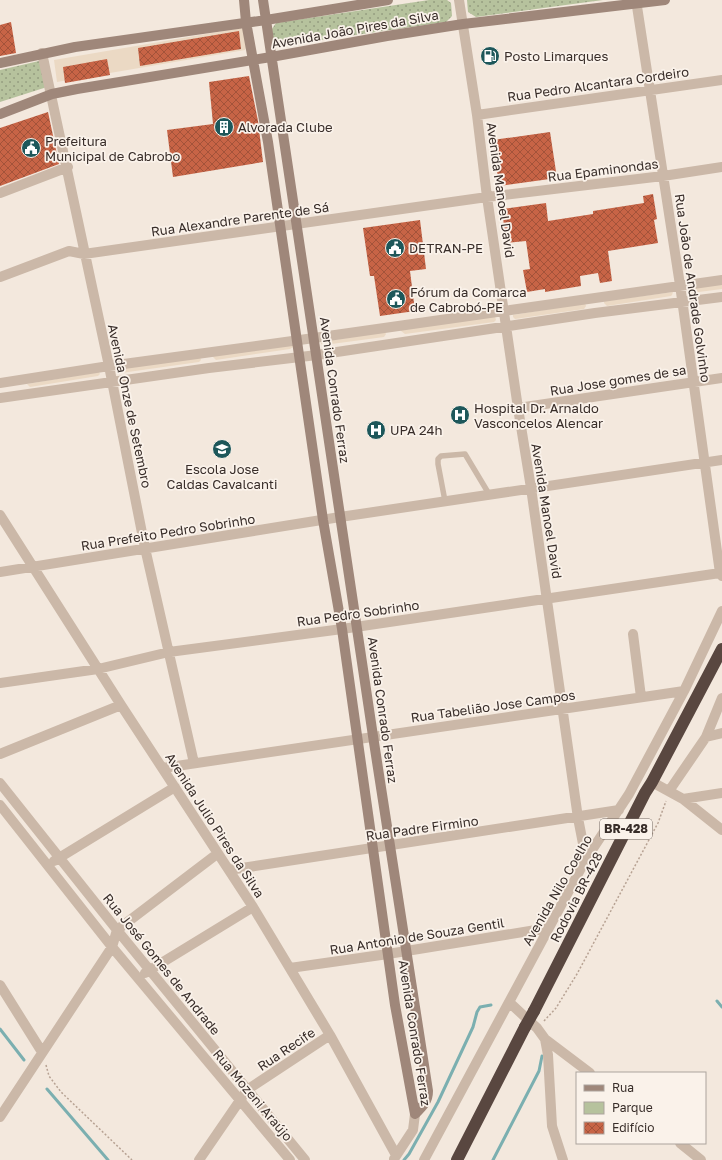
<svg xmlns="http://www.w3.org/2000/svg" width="722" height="1160" viewBox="0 0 722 1160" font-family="'Golos Text',sans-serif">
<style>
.green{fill:url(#green-dots)}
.plaza{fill:#ebd9c4}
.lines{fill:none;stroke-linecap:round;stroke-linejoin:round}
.stream{stroke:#7bafb0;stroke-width:3}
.building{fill:url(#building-cross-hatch)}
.path{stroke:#b7a293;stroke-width:1.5;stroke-dasharray:2 2;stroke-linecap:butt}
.lane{stroke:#cbb8a8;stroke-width:5.5}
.street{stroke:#cbb8a8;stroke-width:10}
.secondary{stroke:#9f877a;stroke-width:10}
.highway{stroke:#594740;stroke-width:12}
.highway-bridge{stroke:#594740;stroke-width:12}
.labels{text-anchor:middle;stroke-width:3.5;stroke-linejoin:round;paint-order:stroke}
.shield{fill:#faf2ea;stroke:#726863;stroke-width:1}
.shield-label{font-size:12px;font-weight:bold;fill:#382d29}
.street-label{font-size:13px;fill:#382d29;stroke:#faf2ea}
.poi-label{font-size:13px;fill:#382d29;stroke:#faf2ea;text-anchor:start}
</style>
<defs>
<pattern id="green-dots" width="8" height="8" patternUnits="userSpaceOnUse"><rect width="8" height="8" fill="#b6c29d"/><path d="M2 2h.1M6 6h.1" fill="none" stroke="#959e80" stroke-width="1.8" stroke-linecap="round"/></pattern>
<pattern id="building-cross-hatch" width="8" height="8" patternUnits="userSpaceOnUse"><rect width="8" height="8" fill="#c76446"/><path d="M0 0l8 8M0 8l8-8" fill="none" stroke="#a3533a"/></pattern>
</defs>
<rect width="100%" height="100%" fill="#f3e8dd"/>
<path class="green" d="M429,0H447L451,3L452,16L446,22L279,46L273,42L272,29L276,23Z
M467,0H603L476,17L468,12Z
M39,61L47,87L0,102V70Z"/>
<path class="plaza" d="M241,28L247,32L249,43L245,50L57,82L54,60Z
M722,283V289L691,293L688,291V289Z
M673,292L672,295L671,296L607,306L604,303V301Z
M585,303L586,306L584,309L515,319L513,317V315Z
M495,316L496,320L494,322L405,334L401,331V329Z
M385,332L386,334L384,337L324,345L321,344V342Z
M292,344L293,347L290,349L216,360L213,357V355Z
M200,357L201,360L199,362L121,373L118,371V369Z
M99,372L100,374L98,376L30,387L27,384Z"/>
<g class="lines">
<path class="stream" d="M717,1001L722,1007
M0,1029L24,1060
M47,1089L108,1160
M404,1160L409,1154L438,1102L473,1027L477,1012L480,1007L491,1005
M493,1160L539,1071L542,1056"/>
</g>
<path class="building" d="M11,22L16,53L0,56V25Z
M239,31L241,49L140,66L138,48Z
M107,59L110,75L65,83L63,67Z
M249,76L258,121L263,162L173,177L167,130L213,124L209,82Z
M48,112L59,164L0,186V128Z
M550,132L557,178L499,186L493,140Z
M653,194L657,219L654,220L658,243L608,251L612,281L600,283L598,273L580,276L581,286L545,292V289L527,292L523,270L530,269L526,241L506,243L502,209L546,203L548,221L593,214V211L644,203L643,196Z
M420,220L426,269L410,271L415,311L380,316L374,276H370L363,228Z"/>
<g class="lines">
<path class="path" d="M544,1021L556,1008L577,974L658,823L666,801
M46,1065L49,1076L61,1092L132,1160"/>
<path class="lane" d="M445,501L438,464V459L441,456L465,454L489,494"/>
<path class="street" d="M459,0L477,115L487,197L518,408L531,488L578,818L586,859
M636,0L680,285L720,573L722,576
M42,53L109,366L145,548L194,763
M477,115L722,80
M0,193L68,167
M0,277L69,251L84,254L487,197L663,176L722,167
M0,383L109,366L314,338L722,280
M0,398L209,368L317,355L595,313L722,297
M518,408L722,378
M0,515L121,705L253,907L330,1035L396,1155
M0,572L340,517L722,460
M633,634L641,697
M0,683L98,669L169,652L342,629L720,573
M706,737L722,733
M0,754L121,705
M163,768L684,691
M652,782L683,799L722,830
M0,783L117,930L305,1160
M669,791L706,737L722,698
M683,799L722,793
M0,805L112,947L290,1160
M54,861L175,787
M229,870L619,810
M290,968L388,954L548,928
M145,973L253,907
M0,985L42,1052
M510,1003L537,1028L545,1039L548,1055L552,1126L563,1160
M545,1039L590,1073
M0,1117L112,947L117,930L217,854
M680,1143L701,1160
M394,1159L413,1130L415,1114
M199,1160L247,1090L330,1035
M424,1160L586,859L629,794L684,691L722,611"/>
<path class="secondary" d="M244,0L246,22L268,142L323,520L342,629L395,1005L415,1114
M263,0L373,736L428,1091C428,1102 422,1107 415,1114
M0,63L75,47L266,20L388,0
M0,114L52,94L77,89L271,57L387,36L463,24L665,0"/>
<path class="highway" d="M534,1011L645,793L652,782L722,649
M457,1160L525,1027"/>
<path class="highway-bridge" d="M525,1027L534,1011"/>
</g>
<defs>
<g id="fuel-disc" transform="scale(1)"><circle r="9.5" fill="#1d575a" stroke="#faf2ea"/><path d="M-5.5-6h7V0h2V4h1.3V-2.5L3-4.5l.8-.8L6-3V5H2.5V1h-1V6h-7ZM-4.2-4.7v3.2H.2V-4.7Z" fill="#fff"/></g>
<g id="building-disc" transform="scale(1)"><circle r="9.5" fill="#1d575a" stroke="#faf2ea"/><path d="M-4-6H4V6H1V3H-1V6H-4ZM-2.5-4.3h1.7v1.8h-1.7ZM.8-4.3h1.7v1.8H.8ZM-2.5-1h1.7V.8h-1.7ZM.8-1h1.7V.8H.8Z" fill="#fff"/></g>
<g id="civic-disc" transform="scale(1)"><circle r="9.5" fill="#1d575a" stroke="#faf2ea"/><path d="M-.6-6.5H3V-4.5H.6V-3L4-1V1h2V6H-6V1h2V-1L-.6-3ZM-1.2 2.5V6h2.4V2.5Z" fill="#fff"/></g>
<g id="hospital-disc" transform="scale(1)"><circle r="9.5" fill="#1d575a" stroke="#faf2ea"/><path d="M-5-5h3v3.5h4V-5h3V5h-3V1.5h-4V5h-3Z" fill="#fff"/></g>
<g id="school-disc" transform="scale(1)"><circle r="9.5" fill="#1d575a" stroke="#faf2ea"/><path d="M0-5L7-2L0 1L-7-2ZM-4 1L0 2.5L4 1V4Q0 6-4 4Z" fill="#fff"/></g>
</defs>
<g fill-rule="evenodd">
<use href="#fuel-disc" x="490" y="56"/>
<use href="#building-disc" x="224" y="127"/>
<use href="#civic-disc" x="31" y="148"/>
<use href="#civic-disc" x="395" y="248"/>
<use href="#civic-disc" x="396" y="299"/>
<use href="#hospital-disc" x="460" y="415"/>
<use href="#hospital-disc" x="376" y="430"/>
<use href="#school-disc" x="222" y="449"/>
</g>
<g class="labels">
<rect class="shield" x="600" y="819" width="52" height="20" rx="3"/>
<g class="shield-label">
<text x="626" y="833">BR-428</text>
</g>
<g class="street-label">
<text transform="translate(355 29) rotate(-10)" y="5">Avenida João Pires da Silva</text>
<text transform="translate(598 84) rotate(-8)" y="5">Rua Pedro Alcantara Cordeiro</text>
<text transform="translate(603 170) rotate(-7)" y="5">Rua Epaminondas</text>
<text transform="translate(501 190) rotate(82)" y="5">Avenida Manoel David</text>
<text transform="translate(240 219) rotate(-8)" y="5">Rua Alexandre Parente de Sá</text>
<text transform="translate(693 288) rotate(82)" y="5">Rua João de Andrade Golvinho</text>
<text transform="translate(618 380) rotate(-9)" y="5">Rua Jose gomes de sa</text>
<text transform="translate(335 390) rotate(82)" y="5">Avenida Conrado Ferraz</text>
<text transform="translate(130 406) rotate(78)" y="5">Avenida Onze de Setembro</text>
<text transform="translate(547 511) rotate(81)" y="5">Avenida Manoel David</text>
<text transform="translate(168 532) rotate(-9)" y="5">Rua Prefeito Pedro Sobrinho</text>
<text transform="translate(358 613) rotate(-8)" y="5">Rua Pedro Sobrinho</text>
<text transform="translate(493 706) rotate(-8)" y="5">Rua Tabelião Jose Campos</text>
<text transform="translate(383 710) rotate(82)" y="5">Avenida Conrado Ferraz</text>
<text transform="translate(215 825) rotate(57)" y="5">Avenida Julio Pires da Silva</text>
<text transform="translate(422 828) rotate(-8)" y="5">Rua Padre Firmino</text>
<text transform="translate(557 890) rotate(-60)" y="5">Avenida Nilo Coelho</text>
<text transform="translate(576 897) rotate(-63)" y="5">Rodovia BR-428</text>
<text transform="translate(417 936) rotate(-9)" y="5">Rua Antonio de Souza Gentil</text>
<text transform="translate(162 964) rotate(51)" y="5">Rua José Gomes de Andrade</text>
<text transform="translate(415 1033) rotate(81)" y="5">Avenida Conrado Ferraz</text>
<text transform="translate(286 1049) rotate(-34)" y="5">Rua Recife</text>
<text transform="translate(253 1095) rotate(50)" y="5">Rua Mozeni Araújo</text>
</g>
<g class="poi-label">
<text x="504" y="61">Posto Limarques</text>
<text x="238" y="132">Alvorada Clube</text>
<text x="45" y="146">Prefeitura<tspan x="45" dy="15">Municipal de Cabrobo</tspan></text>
<text x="409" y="253">DETRAN-PE</text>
<text x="410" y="297">Fórum da Comarca<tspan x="410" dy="15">de Cabrobó-PE</tspan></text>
<text x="474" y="413">Hospital Dr. Arnaldo<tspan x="474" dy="15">Vasconcelos Alencar</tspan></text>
<text x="390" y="435">UPA 24h</text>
<text x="222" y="474" text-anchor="middle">Escola Jose<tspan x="222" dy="15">Caldas Cavalcanti</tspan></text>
</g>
</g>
<rect x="576" y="1072" width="130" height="72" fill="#faf2ea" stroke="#aca39d"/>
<rect x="584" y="1085" width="20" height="6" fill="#9f877a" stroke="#aca39d"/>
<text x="612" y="1092" font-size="12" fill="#382d29">Rua</text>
<rect x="584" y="1102" width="20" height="12" fill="#b6c29d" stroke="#aca39d"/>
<text x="612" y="1112" font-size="12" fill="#382d29">Parque</text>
<rect x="584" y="1122" width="20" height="12" fill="url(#building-cross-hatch)" stroke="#aca39d"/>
<text x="612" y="1132" font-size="12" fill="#382d29">Edifício</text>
</svg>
